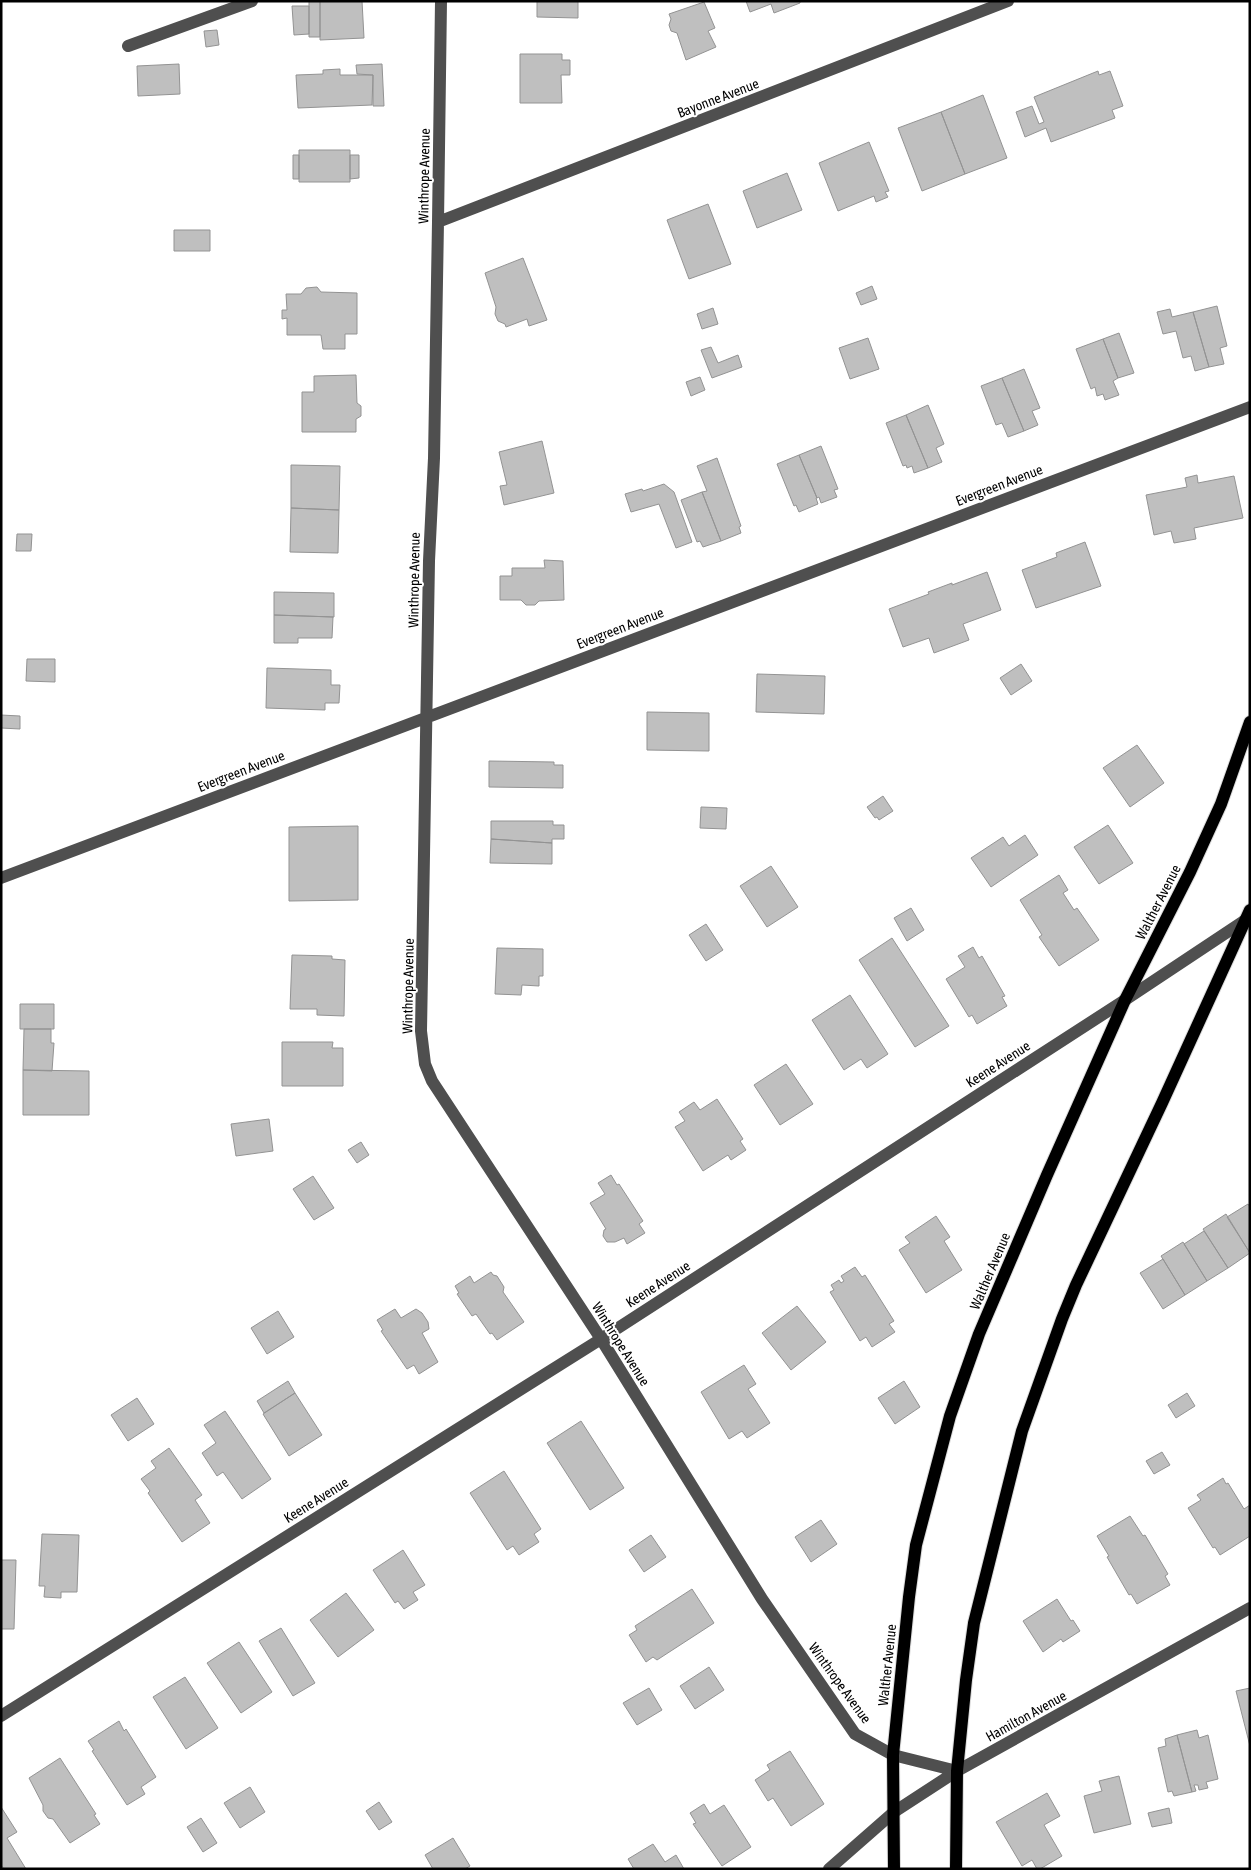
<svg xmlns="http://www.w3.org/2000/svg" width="1251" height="1870" viewBox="0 0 1251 1870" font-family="'Asap Condensed',sans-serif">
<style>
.building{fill:#bfbfbf;stroke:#939393}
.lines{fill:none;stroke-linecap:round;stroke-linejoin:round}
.major-casing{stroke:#dbdbdb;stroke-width:14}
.minor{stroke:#4f4f4f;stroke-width:12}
.major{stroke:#000;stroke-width:12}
.labels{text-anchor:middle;stroke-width:4;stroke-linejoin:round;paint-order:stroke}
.street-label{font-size:14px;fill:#000;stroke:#fff}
</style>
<rect width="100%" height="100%" fill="#fff"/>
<path class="building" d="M309,1H320V37H309Z
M320,1H362L364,38L320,40Z
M537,1H578V18L537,17Z
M746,1H800V3L774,13L771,4L750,12Z
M704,2L715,28L708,31L716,47L686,60L677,33L671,31L669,25L671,19L669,14Z
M292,6H309V34L294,35Z
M217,30L219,45L206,47L204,31Z
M520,54H562V60H570V75H561L562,103H520Z
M179,64L180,94L138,96L137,66Z
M382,64L384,106H373V75L357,74L356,65Z
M340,69V75H373L372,105L298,108L296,75L323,74V70Z
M1098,71L1099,75L1110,71L1123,106L1112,110L1115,118L1051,142L1046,128L1025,137L1016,112L1032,106L1039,124L1044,122L1034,97Z
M983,95L1007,158L965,174L941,112Z
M941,112L965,174L922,191L898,128Z
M869,142L889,191L885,192L888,197L876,202L874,196L838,211L819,163Z
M299,150H350V182H299Z
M293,155H299V179H293Z
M350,155H359V178L350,179Z
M787,173L802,210L757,228L743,191Z
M708,204L731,264L689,279L667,220Z
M174,230H210V251H174Z
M523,258L547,320L529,326L527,319L506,327L505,324L498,321L495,314L496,307L485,273Z
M872,286L877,299L861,305L856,293Z
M317,287L321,292L357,293V334H345V349H323L321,335H287V318L282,319V310H287L286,294H301L306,288Z
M1217,306L1227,346L1220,348L1224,364L1209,367L1193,312Z
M713,308L718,324L702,329L697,314Z
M1170,309L1172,317L1193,312L1209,367L1195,371L1191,356L1183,358L1176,331L1163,334L1157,312Z
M1119,333L1134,373L1118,378L1103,339Z
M868,338L879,369L850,379L839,348Z
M1103,339L1118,378L1113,381L1119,395L1105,400L1103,394L1097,396L1095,387L1091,389L1076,349Z
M711,347L718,363L738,355L742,367L712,378L701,350Z
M1024,369L1040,408L1032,411L1038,425L1024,431L1002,378Z
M356,375L357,403L361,406V416L356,419V432H302V392H314V376Z
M700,377L705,390L691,396L686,382Z
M1002,378L1024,431L1008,437L1002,423L996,425L981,386Z
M928,405L944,444L936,448L942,462L928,468L906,415Z
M906,415L928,468L914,473L912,466L907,468L906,465L903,466L886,423Z
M542,441L554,493L504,505L500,486L507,485L499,452Z
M821,446L838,489L834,490L837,497L821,503L819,497L817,498L799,455Z
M799,455L817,498H816L818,504L799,512L796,505L794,506L777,464Z
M717,458L741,526L739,527L741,533L721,541L702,492L707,491L697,466Z
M291,465L340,466L339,510L291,508Z
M1197,475L1198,483L1234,476L1243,518L1194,528L1196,539L1174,543L1171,531L1154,535L1146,495L1187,487L1185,478Z
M664,484L674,492L692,542L676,548L659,504L631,512L625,494L642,489L643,491Z
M702,492L721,541L703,547L700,541L697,542L681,500Z
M291,508L339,510L338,553L290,552Z
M17,534H32L31,551H16Z
M1085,542L1101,586L1036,608L1022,570L1057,557L1056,553Z
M544,560L563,561L564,600L539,601L535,605H526L521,600H500V576H512V568H545Z
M987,572L1001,610L963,624L969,640L934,653L929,638L903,647L889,609L929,594L928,592L952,583V585Z
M274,592L334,593V617L274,615Z
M274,615L333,617L332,638H298V643H274Z
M27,659H55V682L26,681Z
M1021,664L1032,681L1011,695L1000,678Z
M267,668L331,670V685H340L339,703H325V710L266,708Z
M757,674L825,676L824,714L756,712Z
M647,712L709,713V751L647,750Z
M1,715L20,716V729L1,728Z
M1137,745L1164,783L1130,807L1103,768Z
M489,761L554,762V765H563V788L489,787Z
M883,796L893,811L879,820L877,817L875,818L867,807Z
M701,807L727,808L726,829L700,828Z
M491,821H553V825H564V839H552V843L491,839Z
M1108,825L1133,863L1099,884L1074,847Z
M358,826V900L289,901V827Z
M1025,835L1038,855L991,887L971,858L1003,837L1009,846Z
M491,839L552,843V864L490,863Z
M771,866L798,907L767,927L740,886Z
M1059,875L1068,890L1063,893L1074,910L1077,908L1099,940L1059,966L1039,937L1042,935L1020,900Z
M911,908L924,930L907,941L894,918Z
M706,924L723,950L706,961L689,935Z
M892,938L949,1026L915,1047L859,960Z
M973,947L979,958L982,956L1005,996L1002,997L1007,1006L977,1024L972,1015L969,1017L946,979L965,967L958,956Z
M497,948L543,949V976H539V986L522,985L521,995L495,994Z
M292,955L332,956V959L345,960L344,1016L317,1015V1009H290Z
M850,995L888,1054L867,1068L861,1059L844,1070L812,1020Z
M20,1004H54V1029H20Z
M24,1029H51V1043H54L52,1071L23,1070Z
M282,1042H333L332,1048H343V1086H282Z
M786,1064L813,1104L780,1125L754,1085Z
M23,1070L89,1071V1115H23Z
M717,1099L743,1139L740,1141L746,1150L731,1160L728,1155L703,1171L675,1127L685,1121L679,1112L694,1102L700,1110Z
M269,1119L273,1151L236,1156L231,1124Z
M361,1142L369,1155L357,1163L348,1150Z
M611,1175L617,1185L619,1184L643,1221L639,1224L645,1233L627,1244L624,1238L615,1242H607L603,1236L604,1230L606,1229L590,1203L605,1194L598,1183Z
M313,1176L334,1208L314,1220L293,1189Z
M1248,1204L1250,1207V1253L1227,1217Z
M1226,1214L1250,1253L1228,1268L1203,1229Z
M936,1216L950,1237L944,1241L962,1270L926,1293L899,1250L910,1243L905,1237Z
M1204,1231L1228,1268L1207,1281L1184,1244Z
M1183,1242L1207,1281L1185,1295L1161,1256Z
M1163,1259L1185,1295L1163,1309L1140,1273Z
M855,1267L862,1277L865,1275L894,1321L889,1324L895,1332L872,1347L866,1337L860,1341L830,1292L834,1290L831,1285L839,1280L841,1283L844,1281L841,1276Z
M491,1272L493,1275L497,1276L504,1287L503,1292L524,1322L497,1340L492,1333L490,1334L476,1314L472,1316L457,1294L459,1293L455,1286L470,1276L474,1283Z
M797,1306L826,1342L791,1370L762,1333Z
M395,1309L401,1318L416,1309L422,1313L428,1322L429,1329L422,1333L438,1362L419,1374L414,1365L407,1369L381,1331L383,1330L377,1320Z
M278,1311L294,1337L267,1354L251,1328Z
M744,1365L756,1384L748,1389L770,1423L747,1438L742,1431L729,1439L701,1392Z
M288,1381L295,1393L264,1413L257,1401Z
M904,1381L920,1407L895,1424L878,1398Z
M295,1393L322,1435L289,1456L263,1414Z
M1187,1393L1195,1406L1176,1418L1168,1405Z
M137,1398L154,1424L128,1441L111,1415Z
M225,1411L271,1479L242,1499L223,1472L217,1476L202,1453L216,1443L204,1425Z
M581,1421L624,1488L590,1510L547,1443Z
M169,1448L202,1495L195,1500L210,1523L182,1542L148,1493L150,1491L141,1479L156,1468L151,1461Z
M1162,1452L1170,1465L1154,1474L1146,1461Z
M504,1471L541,1529L534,1534L539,1542L519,1555L513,1546L507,1550L470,1493Z
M1223,1478L1226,1484L1228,1483L1244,1509L1250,1505V1536L1220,1555L1215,1547L1213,1548L1188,1508L1201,1500L1197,1495Z
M1130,1516L1143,1536L1145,1535L1168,1574L1165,1576L1170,1585L1137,1604L1131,1594L1129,1595L1107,1557L1109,1556L1097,1536Z
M821,1520L837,1544L811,1562L795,1537Z
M42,1534L79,1535L77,1592H61V1598L44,1597L45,1586H39Z
M651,1535L666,1557L644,1572L629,1550Z
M403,1550L425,1585L413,1592L418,1600L404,1609L398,1601L395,1603L373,1570Z
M1,1560H16L14,1629H1Z
M692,1589L714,1623L657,1660L653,1657L646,1662L629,1635L637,1630L635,1626Z
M346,1593L374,1630L338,1657L310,1620Z
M1057,1599L1071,1621L1073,1620L1080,1631L1063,1642L1061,1639L1043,1652L1023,1621Z
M281,1628L315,1683L293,1696L259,1641Z
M239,1642L272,1692L241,1713L207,1663Z
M709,1667L724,1690L695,1709L680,1686Z
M185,1677L218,1728L186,1749L153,1697Z
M649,1688L662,1710L637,1725L623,1703Z
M1250,1688V1746L1236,1691Z
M119,1721L124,1731L126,1729L156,1777L141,1787L145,1794L127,1805L92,1751L94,1750L88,1741Z
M1197,1730L1199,1738L1208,1735L1218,1779L1206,1782L1208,1788L1199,1790L1198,1785H1194L1196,1791L1192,1792L1177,1735Z
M1177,1735L1192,1792L1174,1796L1172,1791L1168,1792L1158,1748L1166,1746L1165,1739Z
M790,1751L824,1804L791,1826L773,1798L768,1801L755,1780L770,1770L767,1765Z
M60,1758L96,1814L94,1815L100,1824L70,1843L53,1819L48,1818L43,1811V1805L29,1778Z
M1119,1776L1131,1824L1094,1833L1084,1796L1102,1791L1099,1781Z
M250,1787L265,1812L240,1828L224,1803Z
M1047,1793L1060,1816L1044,1825L1062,1856L1040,1869H1037L1032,1860L1022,1866L996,1822Z
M379,1802L392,1822L379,1830L366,1811Z
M704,1804L710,1814L724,1805L751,1847L722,1866L693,1824L696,1823L690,1813Z
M1,1807L17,1832L7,1838L26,1869H4L1,1865Z
M1169,1808L1172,1823L1152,1827L1148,1813Z
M201,1818L217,1843L203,1852L187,1827Z
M453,1838L470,1866L465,1869H433L425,1855Z
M653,1844L665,1862L676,1855L684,1869H634L628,1859Z"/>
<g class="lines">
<g class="major-casing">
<path id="major" d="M894,1869L893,1755L909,1597L916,1545L950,1416L979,1334L1047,1175L1125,1000L1190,872L1221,804L1250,722
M956,1869L957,1771L966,1680L974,1623L1022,1431L1062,1319L1076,1285L1162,1103L1250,910"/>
</g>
<path class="minor" d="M441,1L438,222L434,458L429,561L421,1031L425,1064L432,1081L601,1339L762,1599L855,1734L893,1755L957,1771
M128,46L252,1
M438,222L1008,1
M1,878L1250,407
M1,1716L601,1339L1125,1000L1250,917
M829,1869L894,1812L957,1771L1250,1608"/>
<use href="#major" class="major"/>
</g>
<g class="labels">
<g class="street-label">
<text transform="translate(718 98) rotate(-21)" y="5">Bayonne Avenue</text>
<text transform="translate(424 176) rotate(-89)" y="5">Winthrope Avenue</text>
<text transform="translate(999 485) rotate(-21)" y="5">Evergreen Avenue</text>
<text transform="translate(414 580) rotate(-89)" y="5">Winthrope Avenue</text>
<text transform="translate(620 628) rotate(-21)" y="5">Evergreen Avenue</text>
<text transform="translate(241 771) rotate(-21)" y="5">Evergreen Avenue</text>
<text transform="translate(1158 902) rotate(-63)" y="5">Walther Avenue</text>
<text transform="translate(408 986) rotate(-89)" y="5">Winthrope Avenue</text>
<text transform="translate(998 1064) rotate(-33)" y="5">Keene Avenue</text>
<text transform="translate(990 1271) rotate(-67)" y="5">Walther Avenue</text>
<text transform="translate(658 1284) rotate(-33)" y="5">Keene Avenue</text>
<text transform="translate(621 1344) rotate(58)" y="5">Winthrope Avenue</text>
<text transform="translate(316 1500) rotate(-32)" y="5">Keene Avenue</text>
<text transform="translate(887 1665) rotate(-84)" y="5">Walther Avenue</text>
<text transform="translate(840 1683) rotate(54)" y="5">Winthrope Avenue</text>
<text transform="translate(1026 1716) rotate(-29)" y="5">Hamilton Avenue</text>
</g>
</g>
<rect width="1251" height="1870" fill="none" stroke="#000000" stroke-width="5"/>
</svg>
